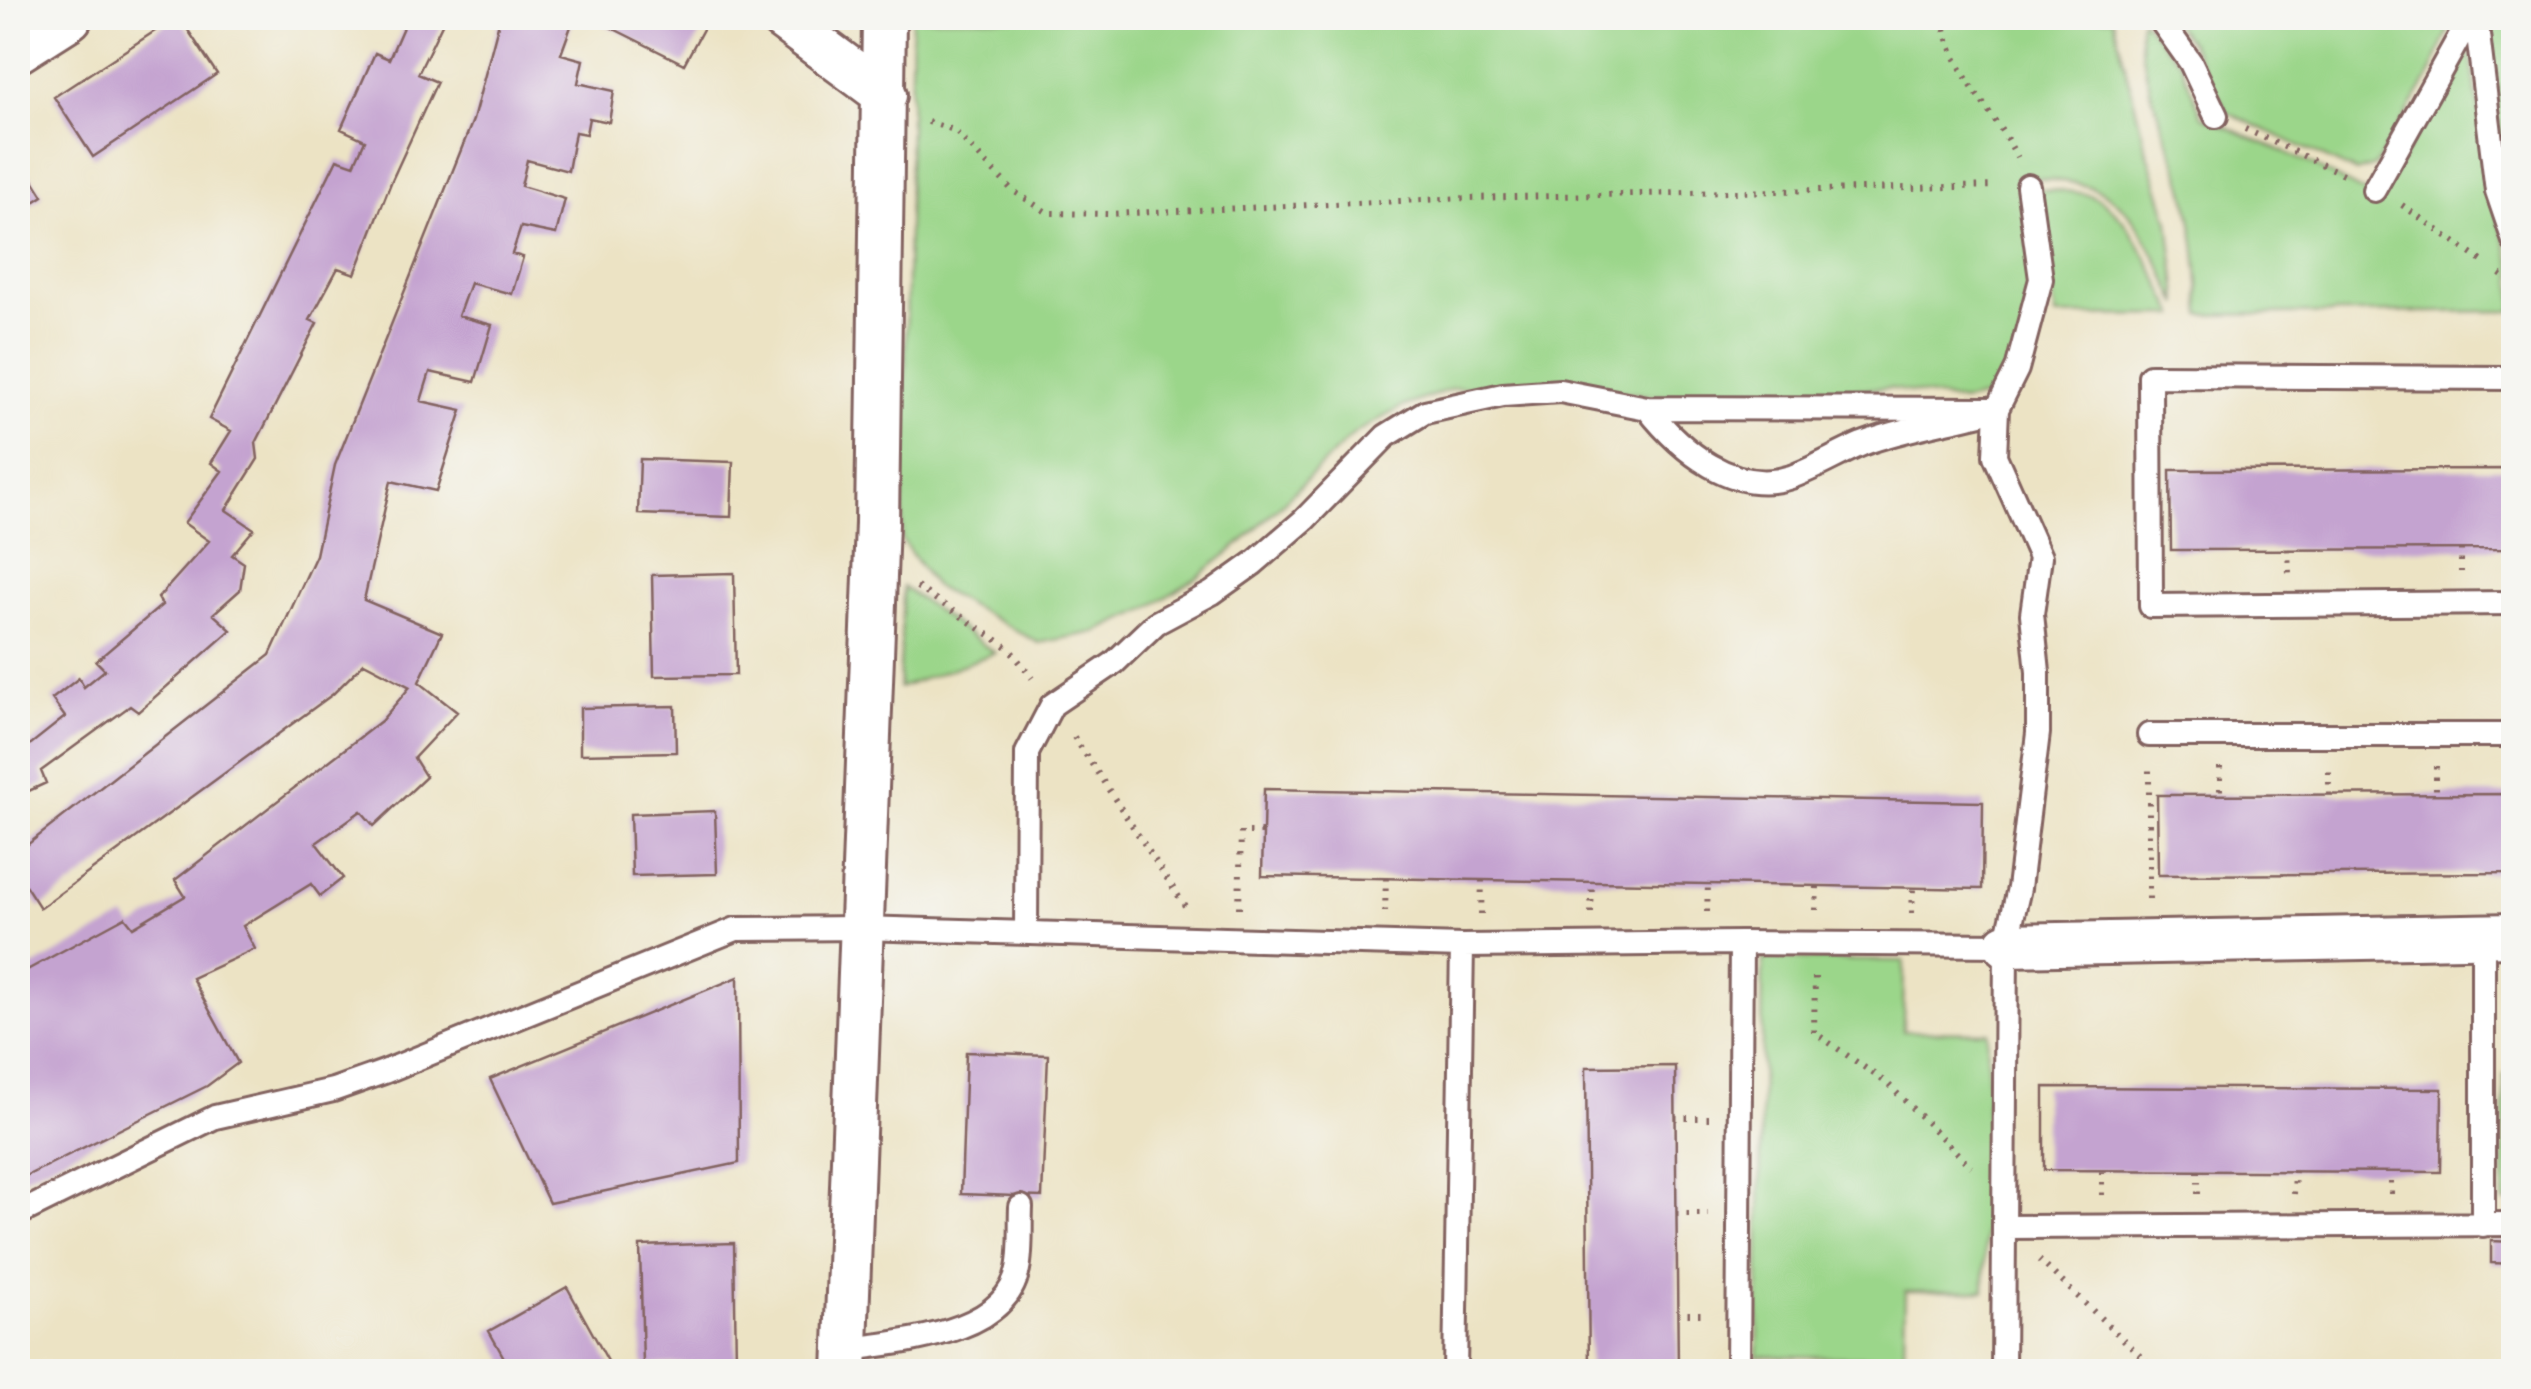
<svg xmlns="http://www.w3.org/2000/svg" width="2531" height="1389" viewBox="0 0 2531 1389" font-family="'Balsamiq Sans',sans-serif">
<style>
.green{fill:#9bd68a;stroke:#727a5a;stroke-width:2.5}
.building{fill:#c4a3d0}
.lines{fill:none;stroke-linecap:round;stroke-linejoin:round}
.lane-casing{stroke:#836461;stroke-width:28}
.street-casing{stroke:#836461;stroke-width:48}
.path{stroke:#836461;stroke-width:6;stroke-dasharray:2.5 8;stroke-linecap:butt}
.lane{stroke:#fff;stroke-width:22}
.street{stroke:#fff;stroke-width:42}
</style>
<rect width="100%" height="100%" fill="#f6f6f2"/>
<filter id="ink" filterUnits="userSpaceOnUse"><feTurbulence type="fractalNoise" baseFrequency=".01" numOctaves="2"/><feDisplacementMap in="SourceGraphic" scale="20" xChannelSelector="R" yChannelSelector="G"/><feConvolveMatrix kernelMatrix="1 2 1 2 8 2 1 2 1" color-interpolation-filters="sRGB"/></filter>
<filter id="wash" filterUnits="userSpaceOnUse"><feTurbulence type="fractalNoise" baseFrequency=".0048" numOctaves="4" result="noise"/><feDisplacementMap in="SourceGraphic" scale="40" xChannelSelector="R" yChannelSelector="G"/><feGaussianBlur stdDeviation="2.25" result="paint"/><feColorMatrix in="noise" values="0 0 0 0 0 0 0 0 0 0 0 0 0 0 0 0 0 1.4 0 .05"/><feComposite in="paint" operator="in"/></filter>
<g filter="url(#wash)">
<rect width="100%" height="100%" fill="#ece3c4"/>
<path class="green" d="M912,18H2113L2145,144L2169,221L2179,305C2158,264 2138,202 2090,187C2073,181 2054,180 2035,178L2021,192L2039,314L2033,353L2020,390L1962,402L1889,388L1653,396L1560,382L1453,388L1402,407L1355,433L1242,542L1198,577L1147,609L1096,632L1039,643L934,586L902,540Z
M2141,18L2181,64L2202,116L2302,160L2379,200L2462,53L2471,57L2490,190L2513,268V311L2201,315C2199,271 2195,225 2183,183C2170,141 2133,61 2141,18Z
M2170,18H2454L2428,79L2375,166L2356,172L2228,113L2190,43Z
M2488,18H2513V213L2500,147Z
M2034,189C2052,191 2072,190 2089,195C2130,208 2156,279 2176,315L2056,316Z
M903,587L995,653L899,688Z
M1763,959L1904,961L1903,1031L1988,1032L1984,1291H1905L1904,1358L1758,1356Z
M2504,1075H2513V1202H2504Z"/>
<g id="blocks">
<path class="building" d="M175,18H180L217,74L93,157L54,97Z
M407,18H445L418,74L437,82L392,180L355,274L338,268L310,320L317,323L256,443L258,459L226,510L254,529L232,555L244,563L240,590L213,614L231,630L138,712L130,706L41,771L46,783L18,796V749L31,744L65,717L52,699L79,678L84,687L105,670L96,661L162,605L158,598L209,541L184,523L222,471L211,463L231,431L209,419L337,159L354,165L365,140L341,129L375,53L389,59Z
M500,18H574L561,54L583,60L578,83L614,91L609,122L589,118L586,134L575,132L568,171L527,160L521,186L565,199L556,234L521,227L512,254L523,257L512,294L470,283L458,316L492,325L475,382L430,372L421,401L462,410L436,491L391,481L364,600L442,633L419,682L457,712L414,758L426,777L374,826L361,811L316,843L343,878L320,896L311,884L243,926L255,949L192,978L238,1063L207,1086L18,1180V975L125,917L133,927L185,896L175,880L381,721L410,687L364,663L333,694L40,908L18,874V852L270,655L316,555L335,465L473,120Z
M592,18H709L684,64Z
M18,156L43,196L18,212Z
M640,459L733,462L731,517L638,514Z
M2514,469V549L2171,550L2170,470Z
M734,573L736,675L654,676L652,575Z
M675,706L676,752L580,754V708Z
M1264,789L1983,802L1982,889L1262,876Z
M2514,794V873L2158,875L2157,795Z
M715,811L717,874L632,876L630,814Z
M738,977L739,1163L549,1203L490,1079Z
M966,1052L1048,1055L1042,1197L961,1194Z
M1675,1066L1678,1372H1589L1586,1067Z
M2044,1087L2442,1089L2441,1172L2044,1170Z
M2491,1241L2514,1242V1264L2491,1263Z
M734,1243L736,1362L643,1365L640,1246Z
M567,1287L614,1372H512L489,1331Z"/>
</g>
</g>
<g filter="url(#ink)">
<use href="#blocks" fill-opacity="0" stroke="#836461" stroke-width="2.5"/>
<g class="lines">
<g class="lane-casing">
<path id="lane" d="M2159,18L2191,63L2216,116
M2476,18L2497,191L2514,241
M2374,190L2470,18
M2514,378L2150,376L2151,606L2514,603
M1647,408C1680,450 1734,496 1791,477C1816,468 1838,454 1862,444C1904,428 1953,421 1997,409L2017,369L2041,279L2028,186
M2149,735H2514
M1026,933L1027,753L1052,705L1114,663L1156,623L1212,593L1254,563L1304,520L1386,436L1425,412L1503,395L1560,391L1647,408L1997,409L1995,456L2040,557L2032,614L2038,672V733L2019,888L2006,945L2003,1372
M18,1214L215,1117L333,1090L384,1072L736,929L861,928L1462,946L1741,943
M2483,1225V936
M2004,1227L2514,1224
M846,1350C899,1341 1006,1336 1018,1269C1022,1250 1020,1227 1021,1207
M1455,1372L1462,946
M1738,1372L1741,943L2006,945"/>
</g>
<g class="street-casing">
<path id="street" d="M781,18L885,95
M18,51L70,18
M2006,945L2514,935
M845,1372L877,523L884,18"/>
</g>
<path class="path" d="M1943,18C1951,73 1993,109 2017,157
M928,122L954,130L1012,190L1048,213L1109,214L1467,198L1996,186
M2245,129L2347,176
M2402,205L2486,264
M2500,274L2514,284
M2288,549L2289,573
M2461,549V572
M917,587L1009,648L1032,678
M1074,737L1185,906
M2436,766V794
M2220,767V795
M2329,795V766
M2149,899V766
M1239,908L1241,832H1263
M1816,910L1817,886
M1385,912L1386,878
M1707,912L1708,884
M1591,913L1592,882
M1912,913L1913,888
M1481,914L1482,880
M1815,977L1814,1032L1888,1084L1971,1167
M1675,1118H1709
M2198,1194V1171
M2294,1194L2295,1171
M2391,1194V1172
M2102,1195V1170
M1676,1214H1708
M2039,1260L2158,1372
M1677,1314H1708"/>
<use href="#lane" class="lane"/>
<use href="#street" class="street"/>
</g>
</g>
<rect width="2531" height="1389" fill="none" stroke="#f6f6f2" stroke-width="60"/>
</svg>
